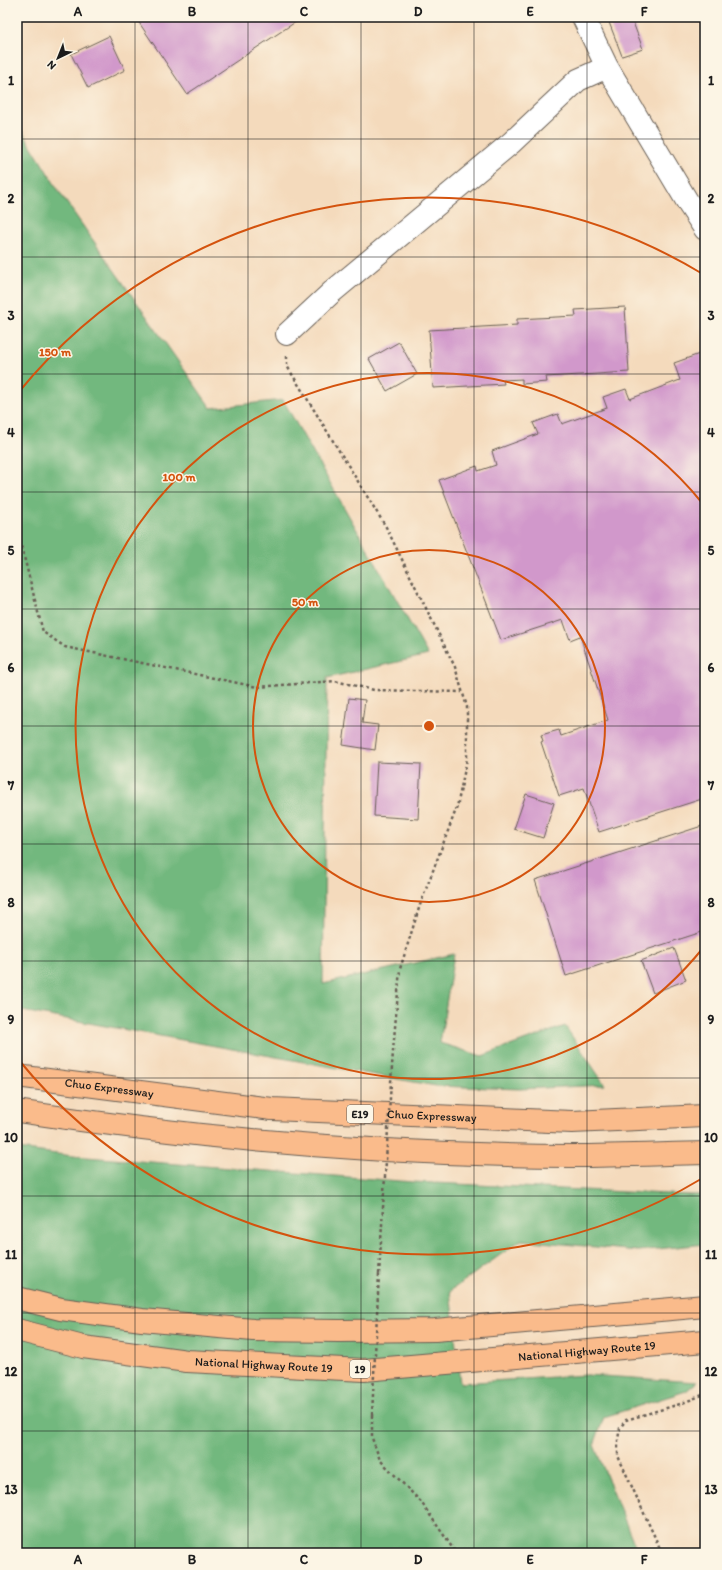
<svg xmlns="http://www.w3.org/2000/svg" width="722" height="1570" viewBox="0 0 722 1570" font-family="Itim,sans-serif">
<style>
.forest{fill:#72b87e;stroke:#476a4d}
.building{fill:#d198cb}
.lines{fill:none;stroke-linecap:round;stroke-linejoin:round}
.street-casing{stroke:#685e54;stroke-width:24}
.highway-casing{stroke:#685e54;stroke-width:24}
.path{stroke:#685e54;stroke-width:2.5;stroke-dasharray:3 3;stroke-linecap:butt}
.street{stroke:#fff;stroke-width:22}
.highway{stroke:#fabb8b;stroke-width:22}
.path-bridge{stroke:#685e54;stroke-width:2.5;stroke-dasharray:3 3;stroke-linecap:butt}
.grid{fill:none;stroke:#1c1c1c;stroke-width:1;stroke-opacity:0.55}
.ring{fill:none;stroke:#d4530e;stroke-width:2}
.labels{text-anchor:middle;stroke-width:3;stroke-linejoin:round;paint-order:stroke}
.shield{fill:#fcf5e5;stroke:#5f5d58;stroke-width:1}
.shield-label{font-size:11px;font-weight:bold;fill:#1c1c1c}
.street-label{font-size:12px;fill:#1c1c1c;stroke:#fcf5e5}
.centre{fill:#d4530e;stroke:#fcf5e5;stroke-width:2}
.ring-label{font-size:12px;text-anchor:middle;font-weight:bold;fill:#d4530e;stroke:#fcf5e5;stroke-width:3;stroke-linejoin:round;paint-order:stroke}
.neatline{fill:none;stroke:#1c1c1c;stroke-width:1.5}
.grid-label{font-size:13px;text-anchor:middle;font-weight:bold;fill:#1c1c1c}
</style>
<rect width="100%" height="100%" fill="#fcf5e5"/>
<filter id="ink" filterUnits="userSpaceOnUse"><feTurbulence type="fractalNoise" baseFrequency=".025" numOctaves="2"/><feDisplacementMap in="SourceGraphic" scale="8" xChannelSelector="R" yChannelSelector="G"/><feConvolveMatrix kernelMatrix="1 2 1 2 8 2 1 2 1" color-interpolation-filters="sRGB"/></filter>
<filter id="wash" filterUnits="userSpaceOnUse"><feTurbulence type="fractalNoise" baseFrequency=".012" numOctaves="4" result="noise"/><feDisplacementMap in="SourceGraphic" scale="16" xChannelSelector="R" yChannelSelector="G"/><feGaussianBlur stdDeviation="0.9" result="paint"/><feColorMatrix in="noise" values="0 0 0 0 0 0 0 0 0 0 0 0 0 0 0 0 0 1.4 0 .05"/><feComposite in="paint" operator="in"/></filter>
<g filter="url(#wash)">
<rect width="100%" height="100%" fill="#f4dabc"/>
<path class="forest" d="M17,123L62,196L211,408L283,400L428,655L327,678L323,984L454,954L440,1043L482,1056L565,1026L605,1085L520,1089L436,1086L17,1010Z
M17,1149L73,1156L413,1182L689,1195H705V1244L638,1251L521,1240L450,1291L460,1383L586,1375L697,1382L686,1391L604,1417L594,1445L638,1553H17Z"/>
<g id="blocks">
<path class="building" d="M143,17H303L187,94L138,21Z
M607,17H631L643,49L622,56Z
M109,36L125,70L88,88L71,54Z
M625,307L629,372L546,377L547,382L522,384V379L503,380L504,384L433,388L429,330L517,325V319L576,316L575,310Z
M399,342L417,374L387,391L369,359Z
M705,352V798L599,832L584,788L559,796L541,742L543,741L541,735L559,730L561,736L608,720L580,636L570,640L563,620L501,640L439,480L477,466L478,471L496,465L492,451L538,434L533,423L558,414L562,424L607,408L603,397L626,389L630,399L680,380L674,363Z
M349,698L365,700L362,723L378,725L375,750L343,745Z
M377,762L421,764L418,819L374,816Z
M526,794L554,803L543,838L514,829Z
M705,825V931L566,976L535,880Z
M674,948L686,980L653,993L641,961Z"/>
</g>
</g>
<g filter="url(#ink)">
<use href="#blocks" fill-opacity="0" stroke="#685e54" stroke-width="1"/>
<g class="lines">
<g class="street-casing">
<path id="street" d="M583,17L607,67L690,206L705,229
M287,334L332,292L511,143L578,80L607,67"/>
</g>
<g class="highway-casing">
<g id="highway">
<path id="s1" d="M17,1076L272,1109L572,1122L705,1116"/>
<path d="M17,1111C201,1139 387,1155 573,1156C617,1156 661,1154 705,1153"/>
<path d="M17,1298L61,1309L142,1320L253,1330L339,1331L435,1330L705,1306"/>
<path id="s2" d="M17,1330L83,1347L187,1361L364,1370L705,1341"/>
</g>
</g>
<path class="path" d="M287,356V366L386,527L455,667L467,707V759L457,807L420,905L400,969L393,1051
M17,529L43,632L65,647L257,687L335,681L374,690L462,692
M379,1274L383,1208
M372,1415V1438L380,1460L421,1502L456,1553
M662,1553L618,1456V1439L620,1428L626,1420L680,1404L705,1394"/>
<use href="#street" class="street"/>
<use href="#highway" class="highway"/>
<path class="path-bridge" d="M383,1208L393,1051
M372,1415L379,1274"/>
</g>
</g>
<path class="grid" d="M135,17V1553M248,17V1553M361,17V1553M474,17V1553M587,17V1553M17,139H705M17,257H705M17,374H705M17,492H705M17,609H705M17,726H705M17,844H705M17,961H705M17,1078H705M17,1196H705M17,1313H705M17,1431H705"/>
<g class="ring">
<circle cx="429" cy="726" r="176"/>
<path d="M703 948A353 353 0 1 1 703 504"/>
<path d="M701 1179A529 529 0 0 1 18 1059M18 393A529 529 0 0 1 701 273"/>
</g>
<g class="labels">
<g class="shield">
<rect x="347" y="1105" width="26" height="18" rx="3"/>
<rect x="350" y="1360" width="20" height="18" rx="3"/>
</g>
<g class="shield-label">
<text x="360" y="1118">E19</text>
<text x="360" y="1373">19</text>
</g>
<g class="street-label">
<text dy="4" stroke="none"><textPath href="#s1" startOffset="93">Chuo Expressway</textPath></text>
<text dy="4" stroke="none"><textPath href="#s1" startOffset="417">Chuo Expressway</textPath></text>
<text dy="4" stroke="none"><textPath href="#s2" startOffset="574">National Highway Route 19</textPath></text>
<text dy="4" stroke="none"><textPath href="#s2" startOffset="250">National Highway Route 19</textPath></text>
</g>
</g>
<circle cx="429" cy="726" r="6" class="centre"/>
<g class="ring-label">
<text x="55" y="356">150 m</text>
<text x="179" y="481">100 m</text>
<text x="305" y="606">50 m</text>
</g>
<rect width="722" height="1570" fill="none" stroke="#fcf5e5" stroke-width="44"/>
<g transform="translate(58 58) rotate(223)" stroke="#fcf5e5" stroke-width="3" paint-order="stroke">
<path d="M0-3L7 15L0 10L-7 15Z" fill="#1c1c1c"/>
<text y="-6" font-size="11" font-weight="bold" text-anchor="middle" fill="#1c1c1c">N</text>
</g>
<rect x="22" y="22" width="678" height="1526" class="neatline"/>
<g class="grid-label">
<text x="78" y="16">A</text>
<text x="192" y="16">B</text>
<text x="304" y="16">C</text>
<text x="418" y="16">D</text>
<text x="530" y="16">E</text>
<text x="644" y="16">F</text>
<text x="11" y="85">1</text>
<text x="711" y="85">1</text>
<text x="11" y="203">2</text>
<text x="711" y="203">2</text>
<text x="11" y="320">3</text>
<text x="711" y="320">3</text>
<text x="11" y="437">4</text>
<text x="711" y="437">4</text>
<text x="11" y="555">5</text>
<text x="711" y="555">5</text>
<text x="11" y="672">6</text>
<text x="711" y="672">6</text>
<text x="11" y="790">7</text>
<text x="711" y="790">7</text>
<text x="11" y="907">8</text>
<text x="711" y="907">8</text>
<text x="11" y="1024">9</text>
<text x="711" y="1024">9</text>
<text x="11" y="1142">10</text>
<text x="711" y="1142">10</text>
<text x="11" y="1259">11</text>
<text x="711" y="1259">11</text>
<text x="11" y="1376">12</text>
<text x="711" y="1376">12</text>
<text x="11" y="1494">13</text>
<text x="711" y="1494">13</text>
<text x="78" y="1564">A</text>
<text x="192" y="1564">B</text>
<text x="304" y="1564">C</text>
<text x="418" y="1564">D</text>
<text x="530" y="1564">E</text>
<text x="644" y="1564">F</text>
</g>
</svg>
